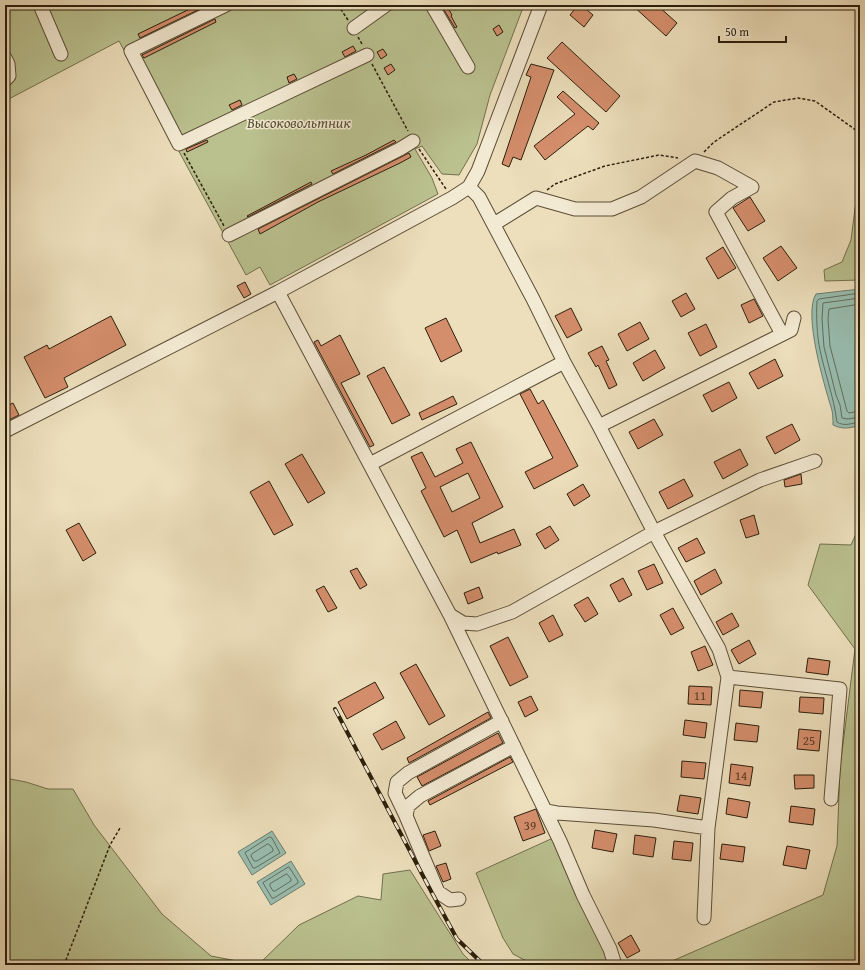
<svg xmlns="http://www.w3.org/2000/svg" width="865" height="970" viewBox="0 0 865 970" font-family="'Gentium Book Plus',serif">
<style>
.green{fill:#bac18f;stroke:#72704d}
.water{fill:#99bdaf;stroke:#6d7d6d}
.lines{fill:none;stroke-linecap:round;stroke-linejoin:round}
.shore{stroke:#626e5d;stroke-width:1}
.building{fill:#d58e6c;stroke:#2b1e0b;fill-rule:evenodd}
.minor-casing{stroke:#5c4e37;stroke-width:15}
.path{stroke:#2b1e0b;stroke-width:1.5;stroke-dasharray:3 2;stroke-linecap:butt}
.minor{stroke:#f3ead3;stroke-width:13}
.rail-casing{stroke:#2b1e0b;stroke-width:4}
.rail{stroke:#f3ead3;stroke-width:2.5;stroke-dasharray:8;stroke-linecap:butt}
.labels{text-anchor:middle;stroke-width:3;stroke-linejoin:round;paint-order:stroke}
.number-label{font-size:13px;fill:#563a23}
.park-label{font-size:15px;font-style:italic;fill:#564f33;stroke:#f3ead3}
</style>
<rect width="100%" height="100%" fill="#eddfbc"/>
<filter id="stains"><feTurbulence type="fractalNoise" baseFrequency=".005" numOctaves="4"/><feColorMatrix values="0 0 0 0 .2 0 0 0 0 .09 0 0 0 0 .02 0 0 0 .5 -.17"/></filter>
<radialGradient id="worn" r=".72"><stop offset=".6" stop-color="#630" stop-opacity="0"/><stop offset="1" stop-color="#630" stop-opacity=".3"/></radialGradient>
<path class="green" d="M5,5H524L490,95L477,144L459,175L442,174L422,146L415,149L432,178L438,194L270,285L260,267L246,275L119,41L5,101Z
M860,169V280L825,281L824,270L842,262L851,240Z
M860,525V965H663L823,895L837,846L840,768L855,649L808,585L820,544L851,545Z
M5,778L26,782L48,789H73L94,825L162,914L211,956L258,965L299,925L358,896L381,900L383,874L410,870L463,954L474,965H5Z
M553,838L606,949L610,965H534L513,954L503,938L476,873Z"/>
<path class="water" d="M860,289V425C851,428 843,430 833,425C833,419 833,412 831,407C824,384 803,314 816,294Z
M272,831L286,853L252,875L238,852Z
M291,861L305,884L271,905L257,882Z"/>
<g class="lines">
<path class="shore" d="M860,293L819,299L817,301C816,315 817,337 820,350C825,374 834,398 837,422C844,427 852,423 860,422
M860,298L823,303L822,319L824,347L836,395L840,405L842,418L848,419L860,417
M860,304L829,309L828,319L830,346L847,411L849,413L860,411
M270,837L272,838L280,853L255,868H253L245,853Z
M268,844L270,845L273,849V851L257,861H254L251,856L252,854Z
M289,867L298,881V883L274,898H272L263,883Z
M287,874L291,879V881L275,891H273L270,886V884Z"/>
</g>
<path class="building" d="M198,5H203L204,7L140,38L138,34Z
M578,5H581L593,15L584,27L570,15Z
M632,5H657L677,23L666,36Z
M448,8L452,15L451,16L457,27L455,28L444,10Z
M215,19L216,22L144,58L142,55Z
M499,25L503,32L497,36L493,29Z
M562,42L620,96L606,112L547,58Z
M353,46L356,51L345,57L342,52Z
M383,49L387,55L381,59L377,52Z
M391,64L395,70L388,75L384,68Z
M531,64L554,70L521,160L513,157L509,167L502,164L531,77L526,75Z
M294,74L297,79L289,83L287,77Z
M563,91L599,123L593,130L588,126L545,160L534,146L575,114L557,97Z
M240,100L242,105L232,110L229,105Z
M207,140L208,142L187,152L186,149Z
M394,140L396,142L333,174L331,171L366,155Z
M409,153L411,157L400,163L318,202L260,234L258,229Z
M311,182L312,184L248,217L247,216Z
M750,197L765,221L748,231L733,208Z
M781,246L797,268L778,281L763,258Z
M723,247L736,268L718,279L706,258Z
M245,282L251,294L244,298L237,286Z
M686,293L695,309L681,317L672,301Z
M754,299L763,316L749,323L741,305Z
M571,308L582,330L567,338L555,316Z
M111,316L126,345L64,378L68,387L45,398L24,357L47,345L49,349Z
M446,318L462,351L441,362L425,328Z
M640,322L649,339L627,351L618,334Z
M706,324L717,347L700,356L688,333Z
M340,335L360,374L341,383L374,445L370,447L314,342L318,340L321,346Z
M602,346L609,360L606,361L617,385L609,389L598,365L596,367L588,353Z
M655,350L665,368L643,381L633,363Z
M775,359L783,376L758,389L749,373Z
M384,367L410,415L392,424L367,376Z
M729,382L737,398L712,412L703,395Z
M530,389L538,404L543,400L578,466L534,489L525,472L553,458L520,394Z
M453,396L457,404L422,420L419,413Z
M13,403L19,415L5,422V407Z
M654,419L663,435L638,449L629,432Z
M792,424L800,440L775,454L766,437Z
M471,442L503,507L472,523L480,543L514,529L521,545L498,554L497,552L471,563L457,530L444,537L421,491L426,488L411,457L422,452L435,477L463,463L456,449ZM468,473L480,498L452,512L440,487Z
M740,449L748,465L723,479L714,462Z
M302,454L325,493L308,503L285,464Z
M801,474L802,484L785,487L784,480Z
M684,479L693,496L668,509L659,492Z
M269,481L293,525L274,535L250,492Z
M583,484L590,496L574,506L567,494Z
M754,515L759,534L746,538L740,520Z
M79,523L96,553L83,561L66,530Z
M550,526L559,540L545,549L536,534Z
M697,538L705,553L686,562L678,548Z
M654,564L663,583L647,590L638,571Z
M357,568L367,585L360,589L350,571Z
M715,569L722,583L701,595L694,581Z
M623,578L632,595L619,602L610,585Z
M324,586L337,608L328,612L316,590Z
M479,587L483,598L468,604L464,593Z
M588,597L598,614L585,622L574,605Z
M673,608L684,628L671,635L660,615Z
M732,613L739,626L723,635L716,622Z
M553,615L563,635L549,642L539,623Z
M508,637L528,677L510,686L490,646Z
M749,640L756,654L739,664L731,650Z
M705,646L713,665L698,671L691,652Z
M808,658L830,661L828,675L806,672Z
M416,664L445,716L429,725L400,673Z
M375,682L384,698L347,719L338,702Z
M689,686L712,687L711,705L688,704Z
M740,690L763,692L761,708L739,706Z
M531,696L538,710L525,717L518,702Z
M800,697L824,698L823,714L799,712Z
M488,712L491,718L409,763L407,758Z
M685,720L707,723L705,738L683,735Z
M396,721L405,738L382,750L373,734Z
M736,723L759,726L757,742L734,740Z
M799,729L821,731L819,751L797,749Z
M498,733L503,743L422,786L417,777Z
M510,757L513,762L430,805L428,801Z
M682,761L706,763L704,779L681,777Z
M731,764L753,767L750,786L729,783Z
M794,775H814V788L795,789Z
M680,795L701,798L698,814L677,811Z
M728,798L750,802L747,818L726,814Z
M791,806L815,809L813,825L789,822Z
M536,809L545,833L523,841L514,817Z
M595,830L617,834L613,852L592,848Z
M435,831L441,846L429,851L423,835Z
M635,835L656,838L653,857L633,854Z
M674,841L693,843L691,861L672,859Z
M722,844L745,847L743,862L720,859Z
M787,846L810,850L806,869L783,865Z
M446,863L451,879L443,882L436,866Z
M631,935L640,951L627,958L618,943Z"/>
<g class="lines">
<g class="minor-casing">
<path id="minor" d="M40,5L61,54
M226,5L131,51L179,144L367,55
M432,5L468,67
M354,28L386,5
M5,58L8,64L9,76L5,80
M469,187L479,197L533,299L564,362L599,426L654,532L719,649L728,677L708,828L704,918
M494,224L536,198L575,209H612L641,197L695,161L718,168L752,187L732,198L716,212L782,334
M229,235L400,149L413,141
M278,292L450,615L560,841L583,895L610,949L615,965
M599,426L791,330L794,318
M5,431L278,292L452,198L469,187L478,171L541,5
M370,464L564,362
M450,615L463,623L477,624L512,612L654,532L760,480L815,461
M728,677L840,689L831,799
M546,811L557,813L654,820L708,828
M406,816L395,793L397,782L408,773L502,721
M459,899L450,900L438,892L406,816L408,806L420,796L514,746"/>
</g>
<path class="path" d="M338,5L348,20
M358,37L362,44
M372,64L408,131
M419,149L446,189
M704,152L714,142L774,102L798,98L815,101L860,133
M184,153L224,226
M547,190L555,184L605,166L659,155L678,158
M64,965L110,845L120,828"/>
<use href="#minor" class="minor"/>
<g class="rail-casing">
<path id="rail" d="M335,709L431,891L457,939L484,965"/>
</g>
<use href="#rail" class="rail"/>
</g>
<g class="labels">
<g class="number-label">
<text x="700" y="700">11</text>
<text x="809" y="745">25</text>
<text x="741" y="780">14</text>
<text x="530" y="830">39</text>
</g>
<g class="park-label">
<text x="299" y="128">Высоковольтник</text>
</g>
</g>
<rect width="865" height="970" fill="none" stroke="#eddfbc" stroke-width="20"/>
<rect x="6" y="6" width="853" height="958" fill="none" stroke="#2b1e0b" stroke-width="2"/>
<rect x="10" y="10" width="845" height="950" fill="none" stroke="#2b1e0b"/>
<path d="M719 36v6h67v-6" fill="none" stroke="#2b1e0b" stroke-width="2"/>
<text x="725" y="36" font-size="12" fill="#2b1e0b" stroke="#f3ead3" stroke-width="3" paint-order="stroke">50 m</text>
<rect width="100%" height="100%" filter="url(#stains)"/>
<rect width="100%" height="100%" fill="url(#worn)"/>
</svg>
